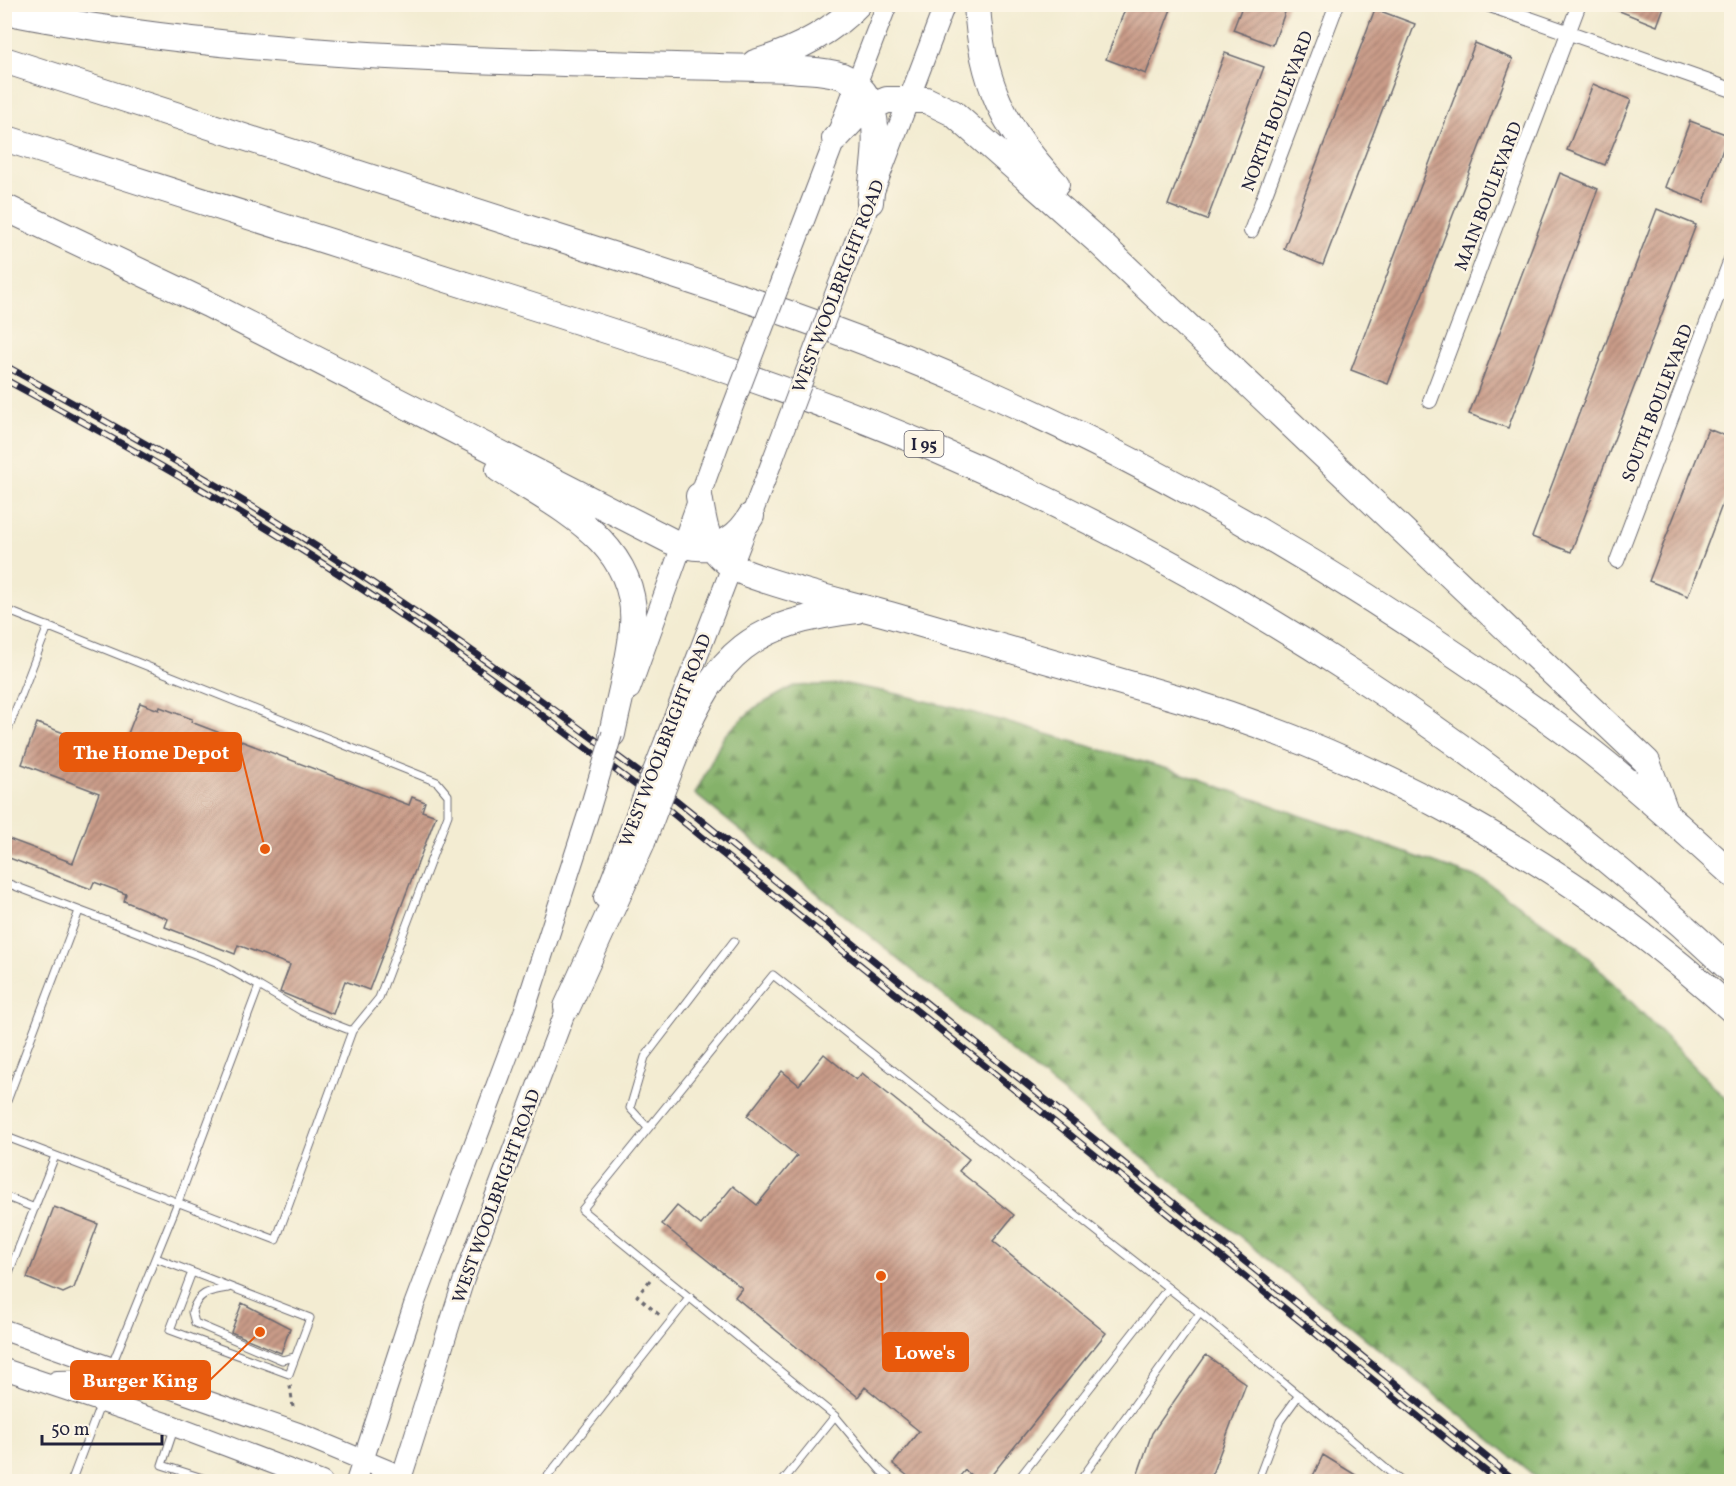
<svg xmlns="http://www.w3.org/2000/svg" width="1736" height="1486" viewBox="0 0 1736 1486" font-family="Vollkorn,serif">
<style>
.forest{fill:url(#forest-firs);stroke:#546a52;stroke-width:1.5}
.building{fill:url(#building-hatch)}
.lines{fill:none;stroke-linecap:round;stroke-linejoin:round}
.lane-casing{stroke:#6b6970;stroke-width:9}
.street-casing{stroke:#6b6970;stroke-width:16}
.secondary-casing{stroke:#6b6970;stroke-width:22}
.highway-casing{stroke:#6b6970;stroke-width:28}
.path{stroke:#6b6970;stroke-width:3;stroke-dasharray:4.5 4.5;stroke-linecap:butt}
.lane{stroke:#fff;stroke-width:7}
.street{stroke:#fff;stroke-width:14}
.secondary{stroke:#fff;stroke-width:20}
.highway{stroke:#fff;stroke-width:26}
.rail-casing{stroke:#22223b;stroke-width:7}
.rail{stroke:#fcf5e5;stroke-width:4.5;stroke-dasharray:14;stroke-linecap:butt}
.secondary-bridge-casing{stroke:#6b6970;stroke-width:22;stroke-linecap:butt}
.highway-bridge-casing{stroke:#6b6970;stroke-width:28;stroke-linecap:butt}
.secondary-bridge{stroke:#fff;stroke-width:20}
.highway-bridge{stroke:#fff;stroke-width:26}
.labels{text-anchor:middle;stroke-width:5;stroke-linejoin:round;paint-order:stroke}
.shield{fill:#fcf5e5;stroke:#63616e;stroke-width:1.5}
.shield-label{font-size:16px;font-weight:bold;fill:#22223b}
.street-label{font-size:18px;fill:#22223b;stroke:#fcf5e5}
.leader{fill:none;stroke:#e8590c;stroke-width:2}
.callout-dot{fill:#e8590c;stroke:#fcf5e5;stroke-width:2}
.callout{fill:#e8590c;stroke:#e8590c;stroke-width:2}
.callout-label{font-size:20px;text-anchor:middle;font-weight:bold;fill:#fff}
</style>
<defs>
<pattern id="forest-firs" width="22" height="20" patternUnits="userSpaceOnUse" patternTransform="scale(1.5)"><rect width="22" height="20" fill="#85b26a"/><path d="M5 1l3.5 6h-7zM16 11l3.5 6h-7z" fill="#6c9058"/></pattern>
<pattern id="building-hatch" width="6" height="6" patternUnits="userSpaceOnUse" patternTransform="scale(1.5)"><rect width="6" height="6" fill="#c99b88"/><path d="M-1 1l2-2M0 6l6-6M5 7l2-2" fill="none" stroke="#a37e70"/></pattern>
</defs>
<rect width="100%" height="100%" fill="#fcf5e5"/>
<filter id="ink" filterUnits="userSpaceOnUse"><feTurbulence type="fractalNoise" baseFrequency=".0167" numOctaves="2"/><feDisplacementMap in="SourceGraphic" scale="12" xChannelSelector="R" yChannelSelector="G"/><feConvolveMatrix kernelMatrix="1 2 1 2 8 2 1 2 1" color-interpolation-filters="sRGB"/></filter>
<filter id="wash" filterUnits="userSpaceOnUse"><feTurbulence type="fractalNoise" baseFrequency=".008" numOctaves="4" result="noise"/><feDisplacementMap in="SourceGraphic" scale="24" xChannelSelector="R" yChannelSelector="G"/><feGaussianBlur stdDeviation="1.35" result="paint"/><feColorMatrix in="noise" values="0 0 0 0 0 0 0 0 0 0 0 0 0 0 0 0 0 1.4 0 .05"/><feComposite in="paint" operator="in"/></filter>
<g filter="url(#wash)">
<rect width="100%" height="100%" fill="#f3ecd2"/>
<path class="forest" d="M846,684L898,694L982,715L1178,772L1485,881L1578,947L1731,1104V1481H1541L695,794L724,736L754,708L794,686Z"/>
<g id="blocks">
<path class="building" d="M1127,4H1173L1146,74L1106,59Z
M1243,4H1288L1273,45L1233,30Z
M1602,4H1665L1657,26Z
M1375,9L1415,24L1323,265L1284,249Z
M1475,43L1513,59L1388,384L1351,370Z
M1225,53L1264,67L1207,220L1168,205Z
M1593,84L1631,100L1605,165L1567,150Z
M1690,121L1728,135L1704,202L1665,187Z
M1560,173L1598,189L1508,428L1469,414Z
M1657,209L1696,225L1571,552L1532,537Z
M1708,429L1731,438V481L1688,596L1649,581Z
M140,703L159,710L160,707L192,719L191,722L409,805L412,797L425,802L422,811L436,816L369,990L345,981L333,1014L280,992L290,965L238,945L235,954L165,927L168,919L124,901L126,894L94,882L91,889L4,856V837L73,863L99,793L22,764L37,723L120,754Z
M824,1054L856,1080L862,1073L969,1159L959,1171L1014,1215L993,1241L1106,1333L986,1482H979L965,1470L955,1482H915L893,1464L919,1431L865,1387L858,1397L735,1297L742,1288L662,1224L677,1206L701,1225L733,1186L757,1205L797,1156L747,1116L782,1071L799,1085Z
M54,1207L98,1224L74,1288L63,1293L27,1278Z
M242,1303L290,1328L281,1353L231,1332Z
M1206,1355L1246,1384L1209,1482H1135L1152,1433Z
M1323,1455L1367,1482H1310Z"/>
</g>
</g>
<g filter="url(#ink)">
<use href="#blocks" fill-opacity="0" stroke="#6b6970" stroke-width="1.5"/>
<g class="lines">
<g class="lane-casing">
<path id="lane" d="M4,609L437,782L448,795V815L379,998L352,1031
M4,740L48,626
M4,882L216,962L259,986L178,1202L111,1367
M4,1109L79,911
M648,1128L630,1108L645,1057L734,941
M4,1136L276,1240L352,1031L303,1012L259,986
M4,1196L35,1208
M156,1258L310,1318L289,1374L170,1330L192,1272
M4,1285L55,1156
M228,1288C209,1291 198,1292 192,1312L195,1323L282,1360L295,1357
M174,1429L162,1465L215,1482
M4,1478L15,1482
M71,1482L101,1403
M543,1482L690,1297
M782,1482L835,1416
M894,1482L881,1471L835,1416L582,1210L773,975L1200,1313L1402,1482
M1016,1482L1168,1288
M1079,1482L1200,1313
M1257,1482L1280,1421L1299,1395"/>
</g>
<g class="street-casing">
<path id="street" d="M1487,4L1732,90
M1251,231L1337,4
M1430,401L1579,4
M1617,561L1732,257"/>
</g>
<g class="secondary-casing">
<path id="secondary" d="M792,252L887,4
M843,273L945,4
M630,689L720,440
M665,741L773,459
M604,898L644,794
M4,1330L298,1433L401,1476
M4,1369L174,1426L322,1482
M57,1381L100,1380L111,1367
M356,1482L414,1305L524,1012L590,808
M400,1482L464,1279L572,994"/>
</g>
<g class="highway-casing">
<path id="highway" d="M977,4C981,81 1004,129 1056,184
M4,11C264,63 528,61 791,69C808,71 826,70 842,76C891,96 873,162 870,202
M4,60C177,116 349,171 521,226C675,275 830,323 978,388C1152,464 1318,560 1475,668C1515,696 1555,723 1593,753C1641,791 1686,832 1732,874
M755,63C794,51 830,34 858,4
M4,138C172,191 339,245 506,298C648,343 790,388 928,446C1223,572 1499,751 1732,971
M835,139L861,111L887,100H926L953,113L1099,242L1647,762L1666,814
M4,207L208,304L671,541C704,554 733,547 751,516
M499,469C558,507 639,543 633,626C630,662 619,699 612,734
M699,496C706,536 708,557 748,574C794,591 843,602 890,615C988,643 1086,671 1184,700C1382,760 1579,870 1732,1010
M678,748C717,652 753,622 857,610
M567,1007L642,842"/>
</g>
<path class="path" d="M650,1280L637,1296L662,1317
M290,1385L293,1407"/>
<use href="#lane" class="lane"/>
<use href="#street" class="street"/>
<use href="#secondary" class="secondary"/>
<use href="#highway" class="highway"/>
<g class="rail-casing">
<path id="rail" d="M4,365C102,419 200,473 295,533C426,615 552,707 676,800L1517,1482
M4,379C128,446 251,515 368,593C472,662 571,736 670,811L1499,1482"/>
</g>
<use href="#rail" class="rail"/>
<g class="secondary-bridge-casing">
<path id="secondary-bridge" d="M720,440L792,252
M773,459L843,273
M644,794L665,741
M590,808L612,734"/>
</g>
<g class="highway-bridge-casing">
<path id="highway-bridge" d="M642,842L678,748"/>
</g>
<use href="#secondary-bridge" class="secondary-bridge"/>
<use href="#highway-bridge" class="highway-bridge"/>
</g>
</g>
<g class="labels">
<rect class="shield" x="904.5" y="431" width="39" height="26" rx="4.5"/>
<g class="shield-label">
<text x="924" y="450">I 95</text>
</g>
<g class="street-label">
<text transform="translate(1277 111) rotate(-69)" y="6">NORTH BOULEVARD</text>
<text transform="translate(1488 196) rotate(-69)" y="6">MAIN BOULEVARD</text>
<text transform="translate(838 286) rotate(-69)" y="6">WEST WOOLBRIGHT ROAD</text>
<text transform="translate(1657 403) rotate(-69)" y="6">SOUTH BOULEVARD</text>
<text transform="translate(665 740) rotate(-69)" y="6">WEST WOOLBRIGHT ROAD</text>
<text transform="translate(496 1196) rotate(-70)" y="6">WEST WOOLBRIGHT ROAD</text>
</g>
</g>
<path class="leader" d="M265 849L241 752M881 1276L883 1352M260 1332L210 1380"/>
<g class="callout-dot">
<circle cx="265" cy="849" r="6"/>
<circle cx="881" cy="1276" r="6"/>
<circle cx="260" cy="1332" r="6"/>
</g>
<g class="callout">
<rect x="60" y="733" width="181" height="38" rx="6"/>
<rect x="883" y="1333" width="85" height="38" rx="6"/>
<rect x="71" y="1361" width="139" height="38" rx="6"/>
</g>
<g class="callout-label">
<text x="151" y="759">The Home Depot</text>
<text x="925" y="1359">Lowe's</text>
<text x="140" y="1387">Burger King</text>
</g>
<rect width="1736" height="1486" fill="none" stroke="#fcf5e5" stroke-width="24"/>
<path d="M42 1435v9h120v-9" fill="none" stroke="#22223b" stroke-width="3"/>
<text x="51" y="1435" font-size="18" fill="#22223b" stroke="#fcf5e5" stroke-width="4.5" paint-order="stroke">50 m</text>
</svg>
